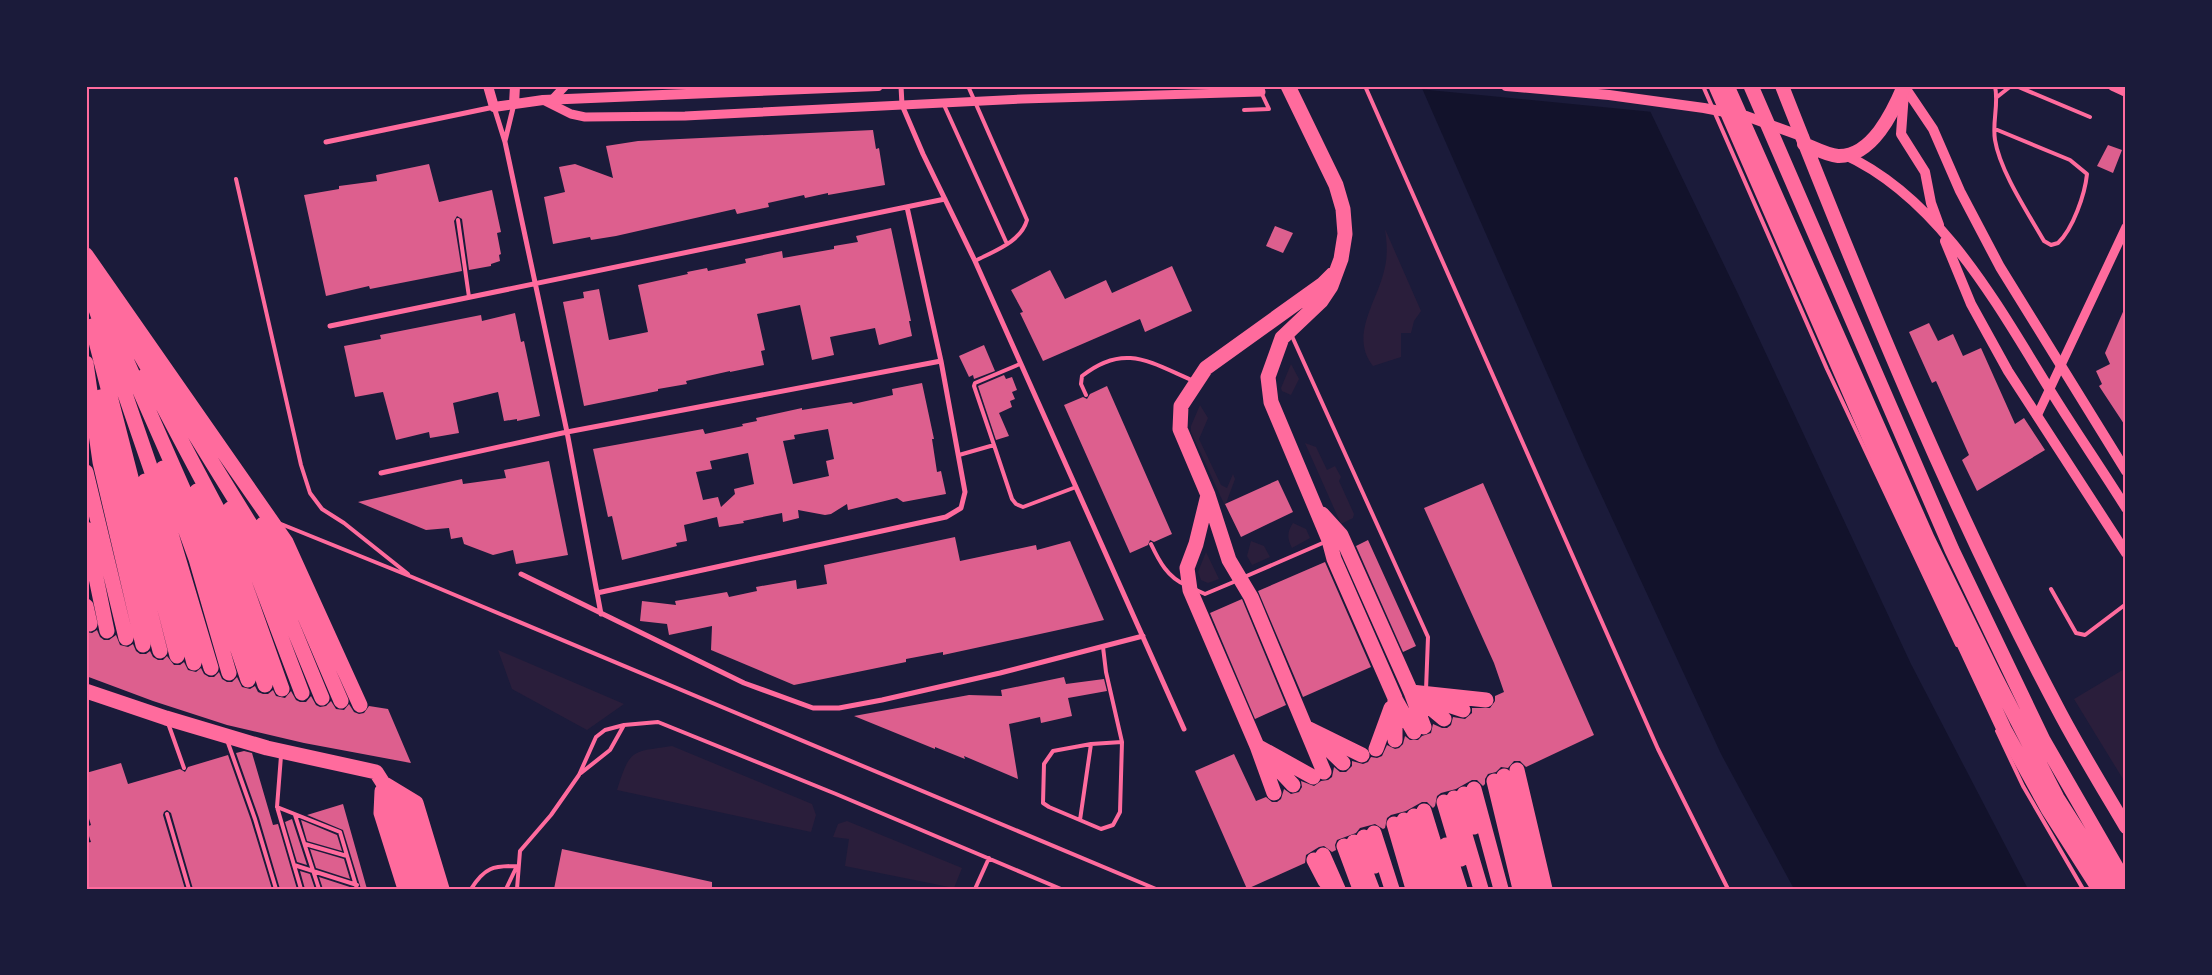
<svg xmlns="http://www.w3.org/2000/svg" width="2212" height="975" viewBox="0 0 2212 975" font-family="Manrope,sans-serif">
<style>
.green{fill:#2a1e3b}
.water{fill:#12122b}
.pier{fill:#1b1b3a}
.building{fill:#dd5f8e;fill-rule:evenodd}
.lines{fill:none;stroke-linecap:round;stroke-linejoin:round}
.service{stroke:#ff6b9d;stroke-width:4}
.minor{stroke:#ff6b9d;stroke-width:5}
.tertiary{stroke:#ff6b9d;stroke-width:9}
.secondary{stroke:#ff6b9d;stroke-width:10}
.trunk{stroke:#ff6b9d;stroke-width:14}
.motorway{stroke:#ff6b9d;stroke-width:15}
.neatline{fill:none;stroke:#ff6b9d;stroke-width:2}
</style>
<rect width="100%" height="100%" fill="#1b1b3a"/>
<path class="green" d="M1385,229L1421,311L1414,321L1411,333H1401V357L1373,366C1349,336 1377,302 1384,271C1388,257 1387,243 1385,229Z
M1291,364L1299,379L1291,395L1282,391L1281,388Z
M1200,405L1208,418L1199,439L1221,485L1227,488L1233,474L1235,479L1225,506L1191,432V426Z
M1305,443L1316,447L1327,470L1335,466L1341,477L1339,481L1354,514L1353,518L1341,524Z
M1293,523L1306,529L1310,538L1292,548C1287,538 1287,532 1293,523Z
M1251,541L1264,546L1270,557L1252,565L1247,556Z
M1206,552L1219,579L1208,583L1201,580L1198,572Z
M498,650L624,704L587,730L512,689Z
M2126,668V784L2074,699Z
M672,746L812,804L816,815L811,832L617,790C630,749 631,752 672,746Z
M847,821L962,868L954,888L845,866L849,839L833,837L838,824Z"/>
<path class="water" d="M1421,86H1638L1740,298L1911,664L2028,889H1794L1721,754L1586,462Z"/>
<path class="pier" d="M1418,86H1630L1641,87L1653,112L1419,89Z"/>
<path class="building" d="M873,130L876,149L879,148L885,185L828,195V193L805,198L804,195L768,203L769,207L737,214L735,209L616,236L591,240L590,237L553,244L544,197L565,192L559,167L575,164L613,178L606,146L638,141Z
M2108,145L2122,150L2113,173L2097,166Z
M429,164L439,202L492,190L501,232L497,233L501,254L499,255L500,261L491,264V266L469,270L462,219L457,216L454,221L462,271L370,289L369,286L326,296L304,195L339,189V186L377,181L376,175Z
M1275,226L1293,233L1283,253L1266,246Z
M891,228L911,321H909L912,336L879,345L875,328L830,337L834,355L812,360L800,305L757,314L765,350L761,351L764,365L730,372V371L686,381L687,384L658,389V391L584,406L563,302L584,298L583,292L599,289L609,340L648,332L638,285L688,274L687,272L707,268L708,271L746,263L745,259L782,251L783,258L834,249V246L858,242L856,236Z
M1172,266L1192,311L1145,332L1140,319L1043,361L1020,313L1023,312L1011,290L1050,270L1065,299L1106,280L1112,293Z
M2126,305V427L2099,386L2102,384L2096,371L2110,364L2105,353Z
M515,313L521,342L524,341L540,416L517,421V419L504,421L498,392L453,403L459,433L430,438L429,432L396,440L383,392L355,397L344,346L381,339L380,335L481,315L482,321Z
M1929,323L1938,341L1953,334L1963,356L1981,348L2015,424L2024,418L2045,450L1977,491L1962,460L1969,455L1936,381L1932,383L1909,332Z
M984,345L995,371L974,379L973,375L969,377L959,356Z
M1004,375L1006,379L1012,377L1017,390L1012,392L1015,399L1010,401L1012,407L999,413L1009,436L996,440L978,386Z
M922,383L934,439H932L937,472L941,471L946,494L903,502L897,498L848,510L847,504L831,514L825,515L798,510L799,518L783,522L782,513L743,521L744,523L719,527L717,517L684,525L687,541L676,543L677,546L622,560L612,516L608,517L593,449L703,429L705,434L743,426L742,424L757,421L756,418L802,408V410L852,402L853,404L893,395L892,389ZM828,429L834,459L826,461L829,476L793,484L783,441L795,439L794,435ZM748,453L754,484L734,489L735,494L721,507L718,497L703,500L696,472L712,469L710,461Z
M1107,386L1172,534L1154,542L1150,540L1148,545L1130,553L1064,405L1083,397L1087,399L1090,394Z
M549,461L568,555L516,564L513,550L493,555L464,544L462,537L451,539L449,528L426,530L358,502L462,479L463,484L506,478L504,470Z
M1278,480L1293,512L1241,537L1225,504Z
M1483,483L1594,735L1526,767L1520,761H1514L1508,768L1501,767L1496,772L1488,774L1485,779V784L1483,786L1477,780H1472L1456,789L1441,793L1437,796L1435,806L1433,808L1427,802H1422L1406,811L1391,815L1387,818L1385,828L1383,829L1375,824L1360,828L1356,833L1337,840L1335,845L1336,850L1332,852L1324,846L1319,847L1306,855L1305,863L1247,889L1195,771L1234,754L1256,801L1266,797L1272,802H1277L1281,799L1284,789L1291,794L1299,792L1302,787L1301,781L1314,786L1321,781L1328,780L1332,777L1334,767L1340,772H1346L1352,766V761L1363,764L1368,762L1371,757L1377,758L1382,756L1387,745L1395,749L1399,748L1403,744L1405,736L1410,740H1418L1422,736L1431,733L1433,724L1442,728H1447L1451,725L1453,717L1465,719L1472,713V708H1490L1495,701V696L1504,692L1494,663L1424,508Z
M955,537L960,561L1036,545L1037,550L1070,541L1104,620L943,655V652L906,659V662L794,685L711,650L712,626L669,635L667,624L640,621L642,601L676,605L675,601L727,592L729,597L757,591L756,587L796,580L797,589L827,584L824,565Z
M1368,540L1416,646L1403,652L1356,546Z
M1325,562L1371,667L1303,697L1258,591Z
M1242,599L1286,705L1255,719L1210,613Z
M97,630L100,637L104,640H109L116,635L120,645L128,647L133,644L136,651L140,654H146L150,651L153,657L158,660H163L167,656L174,665H180L184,662L188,670L196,672L201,668L204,674L209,677H214L219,672L222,679L227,682H232L237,677L242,687L250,689L255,686L258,692L263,694H268L273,690L276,696L285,698L291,691L296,700L300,702H306L311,696L316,705L320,707L326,706L331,701L336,709L344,710L349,704L354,712L359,714L364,713L369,706L388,709L411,763L304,743L227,725L153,701L86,676V632L92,633Z
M1064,677L1066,684L1104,679L1107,691L1068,698L1072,716L1041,723L1040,717L1009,724L1018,779L964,756L965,759L935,747V749L854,716L969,695L1002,696L1001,690Z
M244,751L252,753L273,825L278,824L297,889H280L259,818L236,753Z
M228,755L251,820L272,889H193L171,813L167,810L164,812L163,815L185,889H86V843L91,842L86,827L91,825L86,809V773L121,763L128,784L180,769L185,772L188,767Z
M343,804L367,889H361L343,830L307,815Z
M292,819L307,865L297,862L285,822Z
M301,820L337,835L342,851L307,841Z
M310,849L344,859L350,879L316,868Z
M562,849L712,882V889H554Z
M300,871L310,874L315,889H305Z
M319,877L353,888V889H323Z"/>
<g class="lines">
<path class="service" d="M968,86L1027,220C1021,242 994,251 975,261
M1365,86L1658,749L1728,889
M1703,86L1827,369L1957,645
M2016,86L2090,117
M1997,97L2011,86
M944,105L1007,244
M1244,110L1269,109L1261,92
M1995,129L2070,160L2087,174C2085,194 2073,229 2058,243L2051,245L2044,241C2028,213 2000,171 1995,140C1992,122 1999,104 1995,86
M236,179L301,465L310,493L322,509L344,523L408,574
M458,220L469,297
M1291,334L1428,637L1426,690
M1086,395L1081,384L1082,376C1125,342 1151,363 1194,381
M994,445L974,386L975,383L1020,364
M959,455L994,445L1012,499L1016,504L1023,507L1076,487
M281,524L412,577L1156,889
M1151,544C1159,561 1168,578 1186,585
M1242,578L1325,542
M1194,589L1205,594L1236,581
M2051,589L2076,633L2085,635L2126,604
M1103,647L1106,672L1122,742L1120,812L1113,825L1101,829L1049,807L1043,803L1044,764L1053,751L1091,744L1122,742
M168,723L184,768
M1997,731L2023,786L2083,889
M227,740L255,819L276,889
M281,756L277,807L301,889
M581,773L610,750L624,725
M277,807L340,832L357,889
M167,814L189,889
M295,815L319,889
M1080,820L1091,744
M305,844L347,856
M294,865L357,885
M471,889C485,867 493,866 517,866
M506,889L516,868
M517,889L520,851L551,815L579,775L596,737L605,730L624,725L658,722L836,794L1061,889
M975,889L989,858"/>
<path class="minor" d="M901,86L902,105L923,154L975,261L1184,729
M505,141L514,104
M326,142L494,107L505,142L567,432L601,614
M330,326L945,199
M381,473L567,432L941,361
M521,574L744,683L813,708H839L882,700L1000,673L1143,636
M597,593L946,517L961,508L965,492L941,361L907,207"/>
<path class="tertiary" d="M543,100L571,114L585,117L685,116L1022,99L1261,92L1259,86
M552,100L565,86
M2037,416L2126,227"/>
<path class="secondary" d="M488,86L494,107L543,100L878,86
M1506,86L1609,95L1704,108L1746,116L1804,137
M1904,86L1933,129L1960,191L2000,267L2126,471
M2113,86L2126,92
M1904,93L1901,134L1925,172L1931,203L1939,225
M514,104L515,86
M1843,154C1939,197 1997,304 2050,390C2074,429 2101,468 2126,508
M1945,241L1971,304L2008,371L2126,553"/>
<path class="trunk" d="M1782,86C1865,297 1952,509 2058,709C2079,749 2103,788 2126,827
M1804,144C1814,148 1827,155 1838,156C1872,157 1893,112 1904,86"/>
<path class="motorway" d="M1288,86L1336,185L1343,209L1345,234L1341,259L1331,286L1321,301L1282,338L1268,377L1271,402L1329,540L1334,559L1395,698V740
M1716,86L1895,496L2004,729L2048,809L2099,889
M1727,86L1927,538L1994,675L2057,798L2115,889
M1751,86L1952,550L2043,740L2126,884
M86,255L286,542L360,705
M90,273L118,331
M89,289L157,487L211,668
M119,318L155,380
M110,323L188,500L248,680
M92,326L177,656
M86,363L100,462L143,645
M154,368L252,527L322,698
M146,374L220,514L282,689
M100,397L114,468L160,651
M163,468L196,559L229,673
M86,472L126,638
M145,481L194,663
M197,491L205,507L265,685
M1208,495L1196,544L1187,568L1190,590L1257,746L1274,793
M230,509L237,521L302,693
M1322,514L1341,535L1411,692L1424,727
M263,524L270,535L341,701
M86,529L107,631
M86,606L90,624
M86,691L166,718L267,748L376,772L383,783L417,889
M1411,692L1486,700
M1395,699L1414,732
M1420,699L1444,719
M1436,701L1463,710
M1307,728L1362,755
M1317,738L1343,763
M1257,746L1313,777
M1376,749L1391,708
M1266,756L1293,785
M1517,770L1545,889
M1324,772L1251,597L1229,560L1208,495L1180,429L1181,406L1206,368L1323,284L1333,274
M1504,776L1531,889
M1494,781L1520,889
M383,783L416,803L442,889
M1474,789L1501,889
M382,791L381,813L405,889
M392,793L404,806L429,889
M1464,794L1474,827
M1454,798L1481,889
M1444,802L1461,859
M1424,811L1448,889
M1414,816L1437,889
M1404,820L1425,889
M1394,824L1413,889
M1374,833L1392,889
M1364,837L1375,866
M1354,842L1372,889
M1446,845L1460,889
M1344,846L1360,889
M1323,855L1338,889
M1314,860L1325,881"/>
</g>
<rect width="2212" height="975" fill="none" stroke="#1b1b3a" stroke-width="175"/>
<rect x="88" y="88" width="2036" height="800" class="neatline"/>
</svg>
